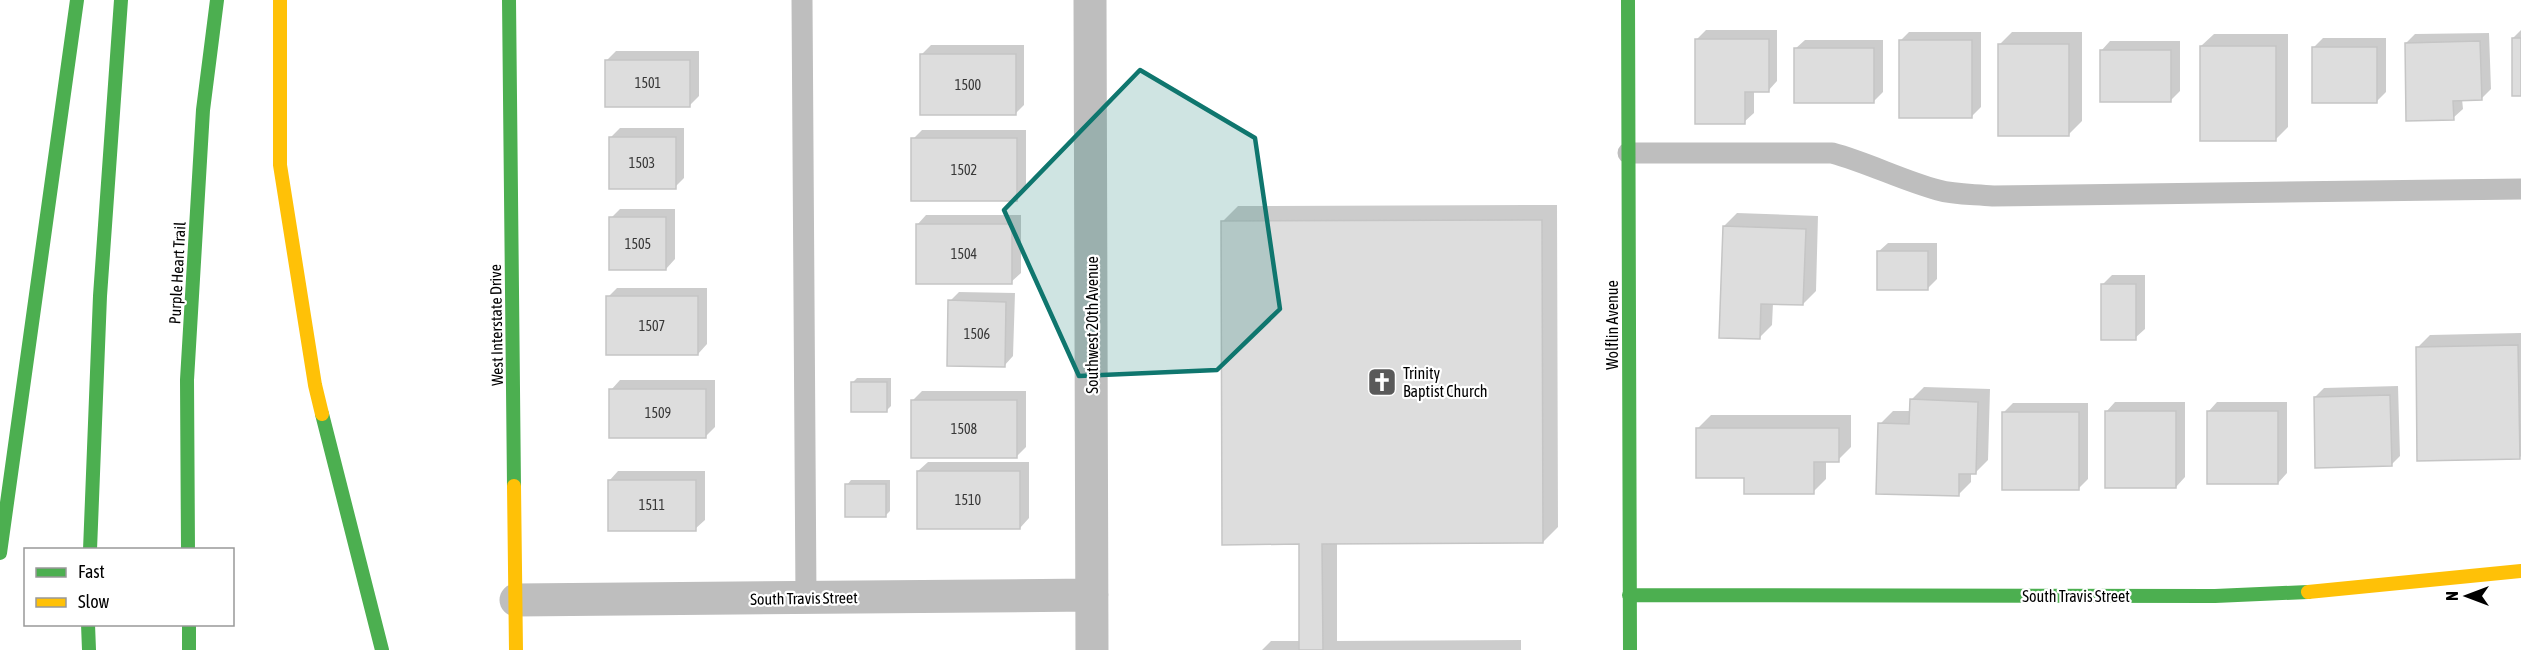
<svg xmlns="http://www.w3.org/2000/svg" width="2521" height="650" viewBox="0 0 2521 650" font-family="'Asap Condensed',sans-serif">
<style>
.shadow{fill:#0003}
.building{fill:#ddd;stroke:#c5c5c5;stroke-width:1.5}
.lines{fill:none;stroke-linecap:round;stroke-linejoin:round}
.lane{stroke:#bebebe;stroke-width:21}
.street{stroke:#bebebe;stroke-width:33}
.fast{stroke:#4caf50;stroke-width:14}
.slow{stroke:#ffc107;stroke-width:14}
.marked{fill:#0f766e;fill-opacity:0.2;stroke:#0f766e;stroke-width:4.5;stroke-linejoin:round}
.labels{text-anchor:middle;stroke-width:4.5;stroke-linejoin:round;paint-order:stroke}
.number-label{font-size:14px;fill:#373737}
.street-label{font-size:16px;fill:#000;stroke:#fff}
.poi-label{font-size:16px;fill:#000;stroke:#fff;text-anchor:start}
</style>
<rect width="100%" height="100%" fill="#fff"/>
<path class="shadow" d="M1706,30H1777V81L1768,91H1754V113L1744,122L1697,39Z
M2521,30V95L2513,38Z
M1909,32H1981V107L1972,116L1900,41Z
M2012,32H2082V121L2069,134L1999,45Z
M2489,33L2491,89L2481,99H2462L2463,109L2453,118L2406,43L2415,34Z
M2214,34H2288V127L2275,140L2201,46Z
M2323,38H2386V92L2377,101L2314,47Z
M1805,40H1883V92L1874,101L1795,49Z
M2110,41H2180V91L2171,100L2101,51Z
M931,45H1024V105L1015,114L921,55Z
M616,51H699V96L690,105L607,60Z
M620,128H684V178L675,187L611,137Z
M922,130H1026V190L1016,200L913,139Z
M1557,205L1558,527L1543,542L1337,543V641L1521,640V650H1262L1271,641H1301V543L1223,221L1238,206Z
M620,209H675V259L666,269L611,218Z
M1737,213L1818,216L1816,291L1803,304L1773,303L1772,325L1759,338L1724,226Z
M926,215H1021V273L1011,282L917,225Z
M1888,243H1937V279L1928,288L1878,252Z
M2112,275H2145V329L2135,338L2102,285Z
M617,288H707V344L698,354L608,297Z
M959,292L1015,293L1013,356L1004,366L950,301Z
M2521,333V456L2520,457L2417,348L2430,335Z
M857,378H891V406L887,410L852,383Z
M620,380H715V427L706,436L611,390Z
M2398,386L2400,456L2391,465L2315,397L2324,388Z
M1924,387L1990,389L1988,460L1975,473H1971V482L1958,495L1880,424L1893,411H1911V400Z
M922,391H1026V447L1016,457L913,400Z
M2115,402H2185V477L2176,487L2106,412Z
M2217,402H2287V473L2278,483L2208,412Z
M2013,403H2088V479L2079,488L2003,413Z
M1711,415H1851V447L1838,460H1826V479L1813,492L1746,477L1698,428Z
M928,462H1029V518L1020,528L918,471Z
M618,471H705V520L695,529L609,481Z
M851,480H890V511L885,516L847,485Z"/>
<path class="building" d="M2512,38H2521V96H2512Z
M1695,39H1769V92H1745V124H1695Z
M1899,40H1972V118H1899Z
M2480,41L2482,100L2453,101L2454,120L2406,121L2405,43Z
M1998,44H2069V136H1998Z
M2200,46H2276V141H2200Z
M2312,47H2377V103H2312Z
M1794,48H1874V103H1794Z
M2100,50H2171V102H2100Z
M920,54H1016V115H920Z
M605,60H690V107H605Z
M609,137H676V189H609Z
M911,138H1017V201H911Z
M609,217H666V270H609Z
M1542,220L1543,543L1322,544L1323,650H1299V544L1222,545L1221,221Z
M916,224H1012V284H916Z
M1723,226L1806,229L1803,305L1761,304L1760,339L1719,338Z
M1877,251H1928V290H1877Z
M2101,284H2136V340H2101Z
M606,296H698V355H606Z
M948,300L1006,302L1005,367L947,366Z
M2518,345L2520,459L2417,461L2416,347Z
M851,382H887V412H851Z
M609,389H706V438H609Z
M2390,395L2392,466L2315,468L2314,397Z
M1910,399L1978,402L1976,474H1959V496L1876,494L1878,423L1909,424Z
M911,400H1017V458H911Z
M2105,411H2176V488H2105Z
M2207,411H2278V484H2207Z
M2002,412H2079V490H2002Z
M1696,428H1839V462H1814V494H1744V478H1696Z
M917,471H1020V529H917Z
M608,480H696V531H608Z
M845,484H886V517H845Z"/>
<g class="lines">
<path class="lane" d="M802,0L806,598
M1628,153H1832C1869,163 1901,180 1938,190C1955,195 1975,194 1993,196L2521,189"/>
<path class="street" d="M1090,0L1092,650
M516,600L1092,595"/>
<path class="fast" d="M509,0L514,486
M1628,0L1630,650
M322,414L382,650
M90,550L100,296L121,0
M188,550L187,380L203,110L217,0
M0,553L77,0
M1629,595L2215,596L2308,592
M88,624L89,650
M189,624V650"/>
<path class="slow" d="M280,0V165L315,385L322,414
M514,486L516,650
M2308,592L2521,571"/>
</g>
<path class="marked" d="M1140,70L1255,138L1280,309L1217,370L1079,376L1004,210Z"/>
<defs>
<g id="church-square" transform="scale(1.5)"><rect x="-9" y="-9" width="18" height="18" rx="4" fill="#595959" stroke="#fff"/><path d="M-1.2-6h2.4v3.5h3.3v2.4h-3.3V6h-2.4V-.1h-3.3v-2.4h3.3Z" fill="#fff"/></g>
</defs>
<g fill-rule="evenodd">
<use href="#church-square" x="1382" y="382"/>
</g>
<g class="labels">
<g class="number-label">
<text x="648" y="88">1501</text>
<text x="968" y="90">1500</text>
<text x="642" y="168">1503</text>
<text x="964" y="175">1502</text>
<text x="638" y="249">1505</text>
<text x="964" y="259">1504</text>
<text x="652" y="331">1507</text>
<text x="977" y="339">1506</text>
<text x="658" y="418">1509</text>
<text x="964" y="434">1508</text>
<text x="968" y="505">1510</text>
<text x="652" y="510">1511</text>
</g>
<g class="street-label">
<text transform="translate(177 273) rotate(-87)" y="6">Purple Heart Trail</text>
<text transform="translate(496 325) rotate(-91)" y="6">West Interstate Drive</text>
<text transform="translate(1092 325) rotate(-90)" y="6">Southwest 20th Avenue</text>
<text transform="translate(1612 325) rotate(-90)" y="6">Wolflin Avenue</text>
<text x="2076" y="602">South Travis Street</text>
<text transform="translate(804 598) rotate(-1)" y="6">South Travis Street</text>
</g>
<g class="poi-label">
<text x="1403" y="379">Trinity<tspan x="1403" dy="18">Baptist Church</tspan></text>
</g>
</g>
<rect x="24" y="548" width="210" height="78" fill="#ffffff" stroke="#999999" stroke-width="1.5"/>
<rect x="36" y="568" width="30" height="9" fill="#4caf50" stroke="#999999" stroke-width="1.5"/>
<text x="78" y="578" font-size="18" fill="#000000">Fast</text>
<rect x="36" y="598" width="30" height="9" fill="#ffc107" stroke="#999999" stroke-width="1.5"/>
<text x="78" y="608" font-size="18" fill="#000000">Slow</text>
<g transform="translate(2467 596) rotate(270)" stroke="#ffffff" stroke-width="4.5" paint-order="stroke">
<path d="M0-4.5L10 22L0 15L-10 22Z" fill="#000000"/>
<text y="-9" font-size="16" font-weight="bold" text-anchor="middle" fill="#000000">N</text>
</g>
</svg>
